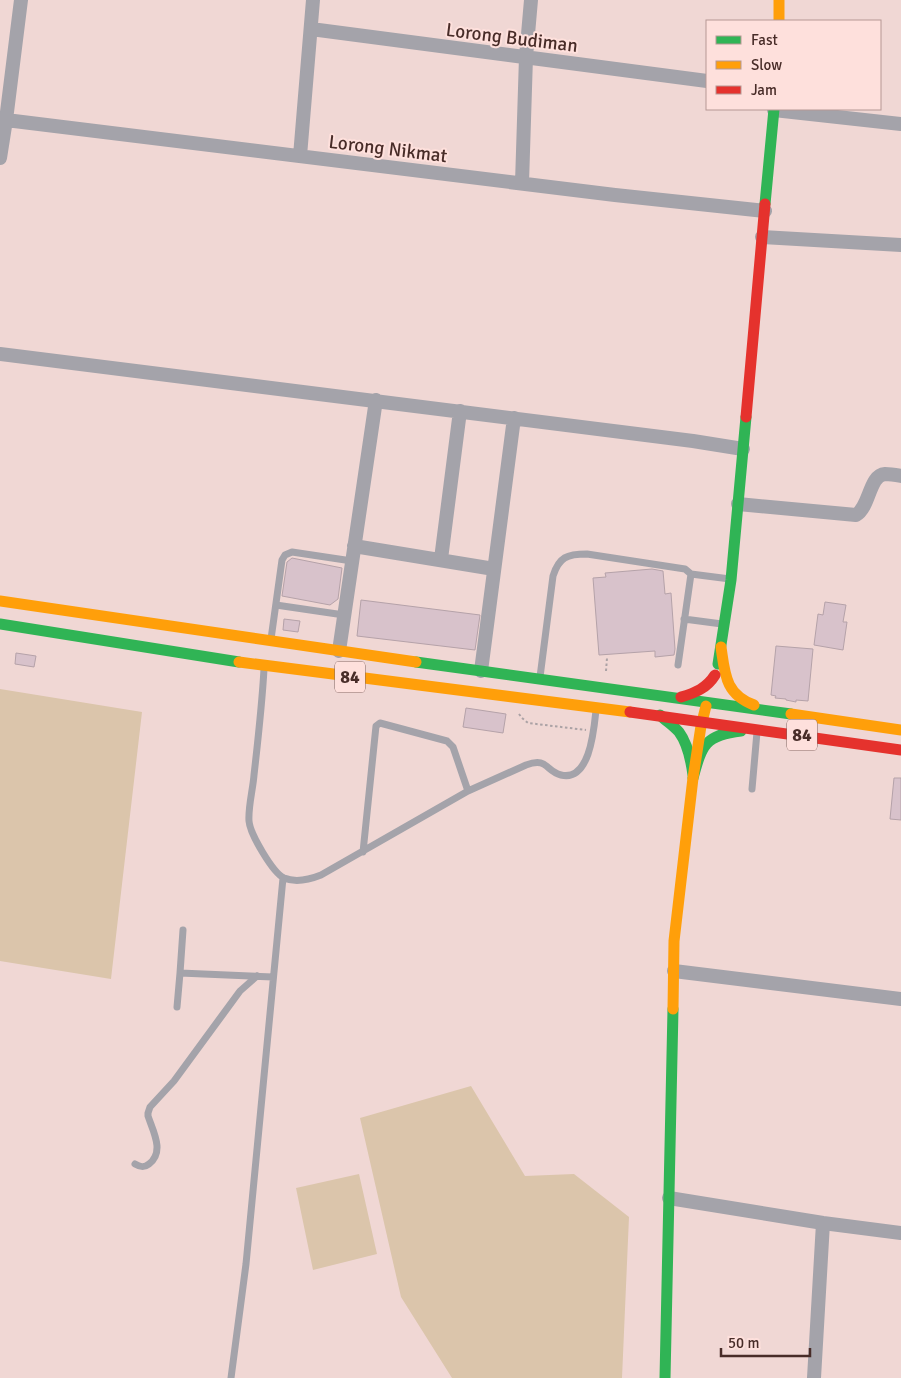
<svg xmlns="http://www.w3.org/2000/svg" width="901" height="1378" viewBox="0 0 901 1378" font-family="Signika,sans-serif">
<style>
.grass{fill:#dbc5ab}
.building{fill:#d8c2cb;stroke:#b5a2a9}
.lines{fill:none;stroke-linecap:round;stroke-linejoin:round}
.path{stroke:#aba2a5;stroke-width:2;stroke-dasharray:2.5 2.5;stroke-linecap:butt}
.lane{stroke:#a4a3aa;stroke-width:7}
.street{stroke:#a4a3aa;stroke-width:14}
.fast{stroke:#30b455;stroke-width:11}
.slow{stroke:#ff9f0a;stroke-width:11}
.jam{stroke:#e5322d;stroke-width:11}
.labels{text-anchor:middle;stroke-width:4;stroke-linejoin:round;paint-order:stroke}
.shield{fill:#fee0dc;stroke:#7f625e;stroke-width:1}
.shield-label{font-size:18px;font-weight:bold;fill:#482c28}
.street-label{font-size:19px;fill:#482c28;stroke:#fee0dc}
</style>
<rect width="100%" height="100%" fill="#f0d7d4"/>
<path class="grass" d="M0,689L142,712L111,979L0,961Z
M471,1086L525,1176L574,1174L629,1217L622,1378H452L401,1297L360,1118Z
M359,1174L377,1254L313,1270L296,1188Z"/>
<path class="building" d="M292,558L342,568L338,599L330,605L282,596L287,562Z
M652,569L663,571L665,594L671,593L675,649L674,655L655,657V651L599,655L593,578L606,577L605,573Z
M361,600L480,615L475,650L357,636Z
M825,602L846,605L843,622H847L843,650L814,645L818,614L823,615Z
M284,619L300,621L298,632L283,630Z
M776,646L813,649L808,701L796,700V702L786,700V699L775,698L776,696L771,695Z
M16,653L36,656L34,667L15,664Z
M466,708L506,714L503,733L463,727Z
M894,778H901V820L890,819Z"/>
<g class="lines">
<path class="path" d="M606,671L607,658
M519,714L522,718L528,723L586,730"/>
<path class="lane" d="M691,574L730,579
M276,605L344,615
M684,619L722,624
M271,639L282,560L285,555L292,552L352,561
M264,669C262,705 258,740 254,775C253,789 248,807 249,821C250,834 273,873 284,878C296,883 311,879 321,875L468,791L526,765C548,757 545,771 561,775C590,782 594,729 596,710
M540,677L553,576C559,557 567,554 587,554L685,569L691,574L678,665
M752,789L757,732
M363,852L376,726L380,723L447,741L453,747L468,791
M183,930L180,973L273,977
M177,1007L180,973
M135,1164C140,1167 144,1168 149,1164C165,1152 153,1131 148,1116V1113L150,1107L174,1081L240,991L257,976
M231,1378L246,1264L283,878"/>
<path class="street" d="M311,29L707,81
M774,110L901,124
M6,120L615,195L765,211
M300,156L313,0
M0,158L6,120L21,0
M522,183L526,57L531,0
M762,237L901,245
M0,354L693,441L743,449
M738,504L856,515C870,507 869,475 885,474C890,474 896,475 901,476
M354,546L494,569
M441,559L460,411
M339,651L376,400
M481,671L514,418
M674,971L901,999
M669,1198L823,1223L901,1233
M814,1378L823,1223"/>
<path class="fast" d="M765,204L774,109
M0,624L239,662
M416,662L791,714
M718,664L731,580L746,417
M660,715C666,721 673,725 679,732C688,744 691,760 693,775
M693,778C702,745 705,735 741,731
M665,1378L673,1009"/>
<path class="slow" d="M779,0V21
M0,601L416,662
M721,647C725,674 725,694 754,705
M239,662L630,712
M791,714L901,730
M673,1009L674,941L693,778L701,726L706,706"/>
<path class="jam" d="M746,417L765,204
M681,697C695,693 707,688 715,675
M630,712L901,750"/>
</g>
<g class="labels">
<g class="shield">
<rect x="335" y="661.5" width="30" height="31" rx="4"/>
<rect x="787" y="719.5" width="30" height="31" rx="4"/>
</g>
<g class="shield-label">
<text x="350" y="683">84</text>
<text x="802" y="741">84</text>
</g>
<g class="street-label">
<text transform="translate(512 37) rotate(7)" y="7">Lorong Budiman</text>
<text transform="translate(388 148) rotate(7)" y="7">Lorong Nikmat</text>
</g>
</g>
<rect x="706" y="20" width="175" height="90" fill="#fee0dc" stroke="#b59894"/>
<rect x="716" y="36" width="25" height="8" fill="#30b455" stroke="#b59894"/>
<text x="751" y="45" font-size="15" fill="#482c28">Fast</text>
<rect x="716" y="61" width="25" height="8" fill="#ff9f0a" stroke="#b59894"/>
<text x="751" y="70" font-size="15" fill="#482c28">Slow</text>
<rect x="716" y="86" width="25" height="8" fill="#e5322d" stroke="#b59894"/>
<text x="751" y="95" font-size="15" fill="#482c28">Jam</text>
<path d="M721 1348v8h89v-8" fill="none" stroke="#482c28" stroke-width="2.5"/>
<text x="728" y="1348" font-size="15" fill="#482c28" stroke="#fee0dc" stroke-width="4" paint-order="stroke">50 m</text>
</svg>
